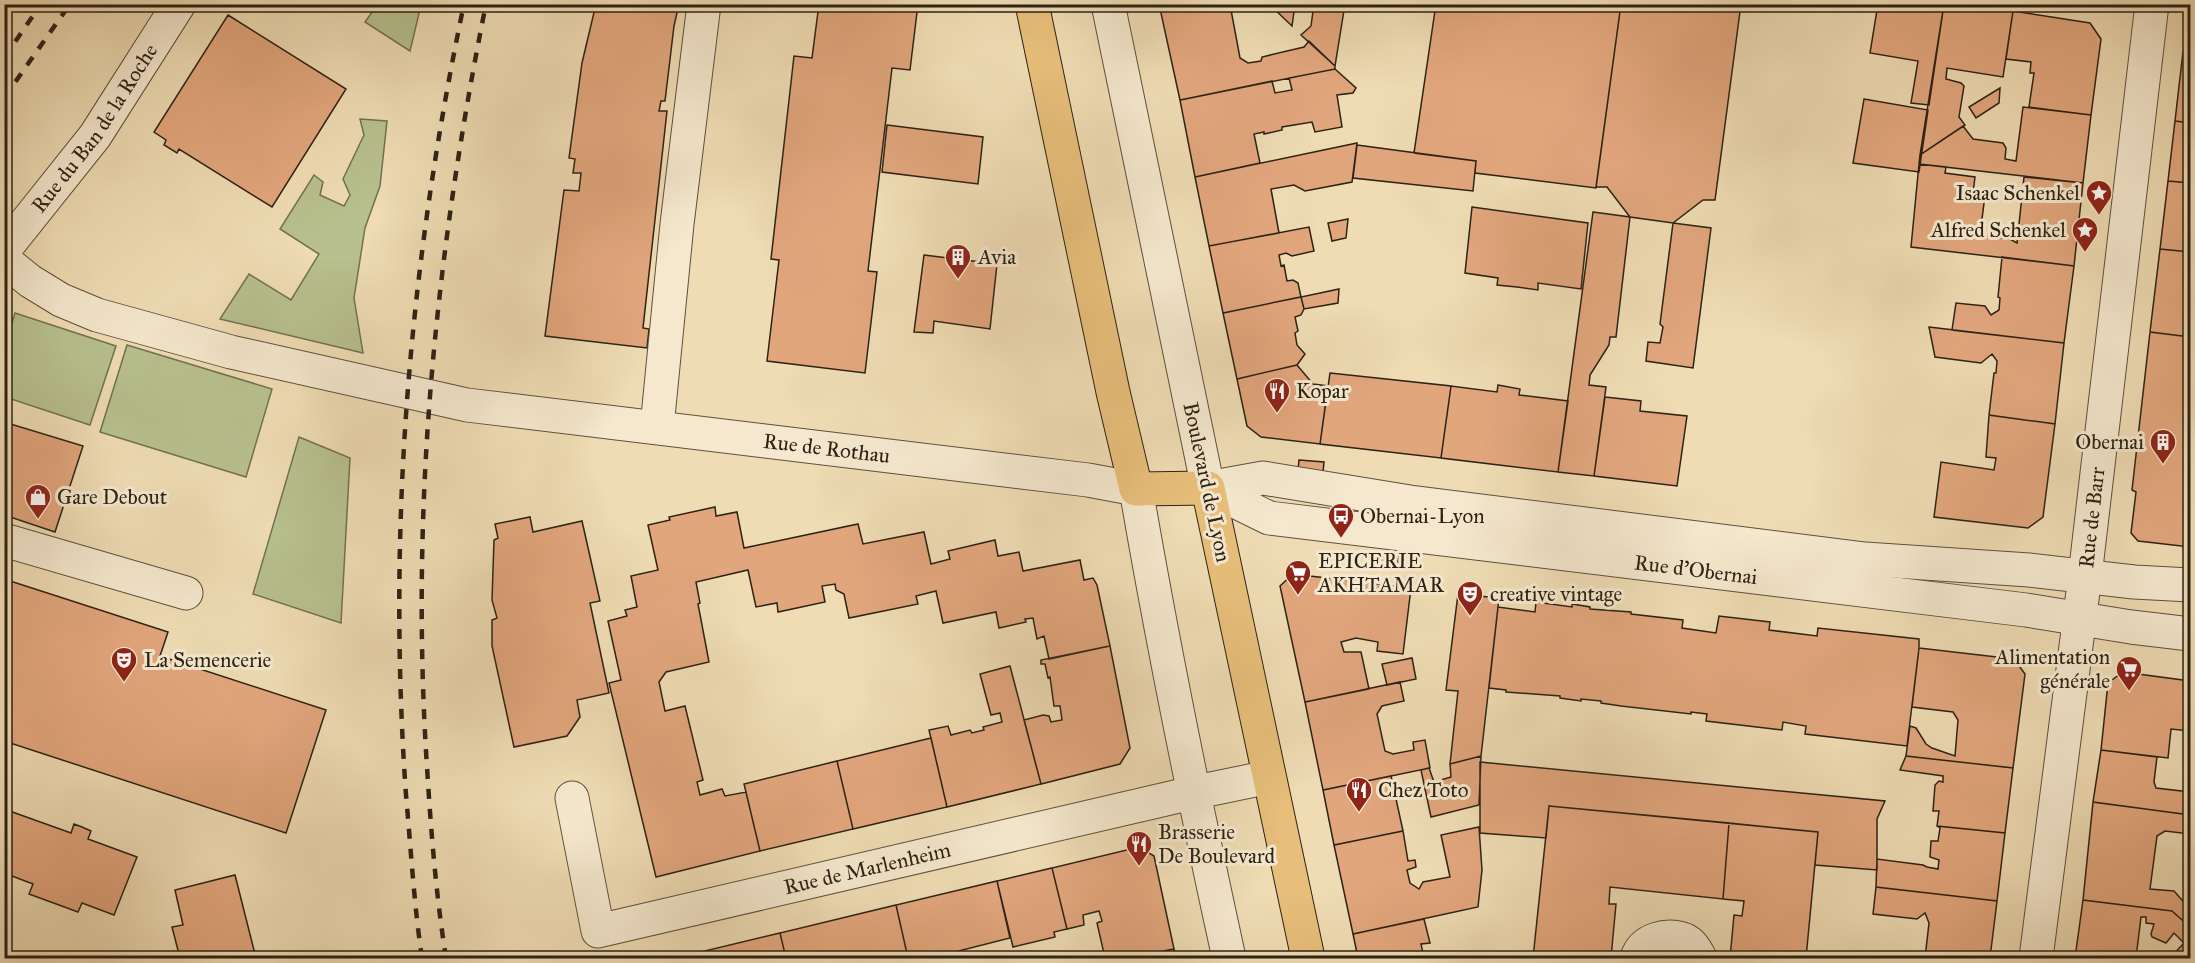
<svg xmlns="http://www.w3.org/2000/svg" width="2195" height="963" viewBox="0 0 2195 963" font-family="'IM FELL Great Primer',serif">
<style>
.green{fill:#b7c08e;stroke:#727152;stroke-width:1.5}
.building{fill:#e2a67d;stroke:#2c2215;stroke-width:1.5}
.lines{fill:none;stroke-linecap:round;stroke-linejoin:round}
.minor-casing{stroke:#5d503d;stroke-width:35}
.major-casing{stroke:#2c2215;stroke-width:35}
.minor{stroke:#f5e8ce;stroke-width:33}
.major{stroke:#e8be7a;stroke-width:33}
.rail{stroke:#2c2215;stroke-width:4.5;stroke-dasharray:10 10;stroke-linecap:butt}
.labels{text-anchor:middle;stroke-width:6;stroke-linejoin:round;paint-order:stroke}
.street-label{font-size:21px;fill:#2c2215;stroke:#f5e8ce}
.poi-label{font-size:21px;fill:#2c2215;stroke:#f5e8ce;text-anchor:start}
</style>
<rect width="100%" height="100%" fill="#efdcb4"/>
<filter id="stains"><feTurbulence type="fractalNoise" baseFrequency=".00333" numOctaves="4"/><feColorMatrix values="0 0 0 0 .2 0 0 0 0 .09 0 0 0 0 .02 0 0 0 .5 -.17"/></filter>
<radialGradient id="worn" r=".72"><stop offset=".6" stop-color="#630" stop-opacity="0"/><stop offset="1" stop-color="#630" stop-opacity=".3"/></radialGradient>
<path class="green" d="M377,5H421L410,51L365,22Z
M360,119L387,121L380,186L365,228L354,298L363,353L220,319L249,274L291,300L319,254L280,229L314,175L323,182L320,195L344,206L350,195L343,179L364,135Z
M15,313L116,346L90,425L5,397V346Z
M127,345L272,389L246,477L100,432Z
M299,437L350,458L341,623L253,594Z"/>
<path class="building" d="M596,4H679L674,26L665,101H661L659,111H667L643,328L649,329L647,348L545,336L564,190L579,191L581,173H573L575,159L569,158L582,63Z
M819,4H918L910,70L892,68L868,271L877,272L865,373L767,361L779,260L771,259L794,56L812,58Z
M1159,4H1269L1242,10H1231L1240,58L1248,63L1261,61L1262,57L1304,47L1309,41L1335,66V69L1180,100Z
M1269,4H1295L1292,26Z
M1314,4H1345L1335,66L1301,35L1311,26Z
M1436,4H1621L1596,188L1475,173L1476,161L1414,153Z
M1621,4H1741L1715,200H1703L1673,223L1630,217L1607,187H1596Z
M1878,4H1944L1929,105L1911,103L1918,61L1870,53Z
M1944,4H1972L2013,11L2003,77L1947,68L1946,79L1961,83L1964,86L1959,117L1965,125L1920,155Z
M2013,11L2090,23L2101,39L2091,115L2029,107L2034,73H2030L2031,62L2006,59Z
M228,15L346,89L272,207L179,149L177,153L164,145L166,140L154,132Z
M2190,46V123L2175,121L2183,52Z
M1335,69L1356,88L1353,93L1337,95L1342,127L1315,132L1312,122L1282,127V130L1264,134V132L1254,134L1260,163L1195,177L1180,100L1272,81L1275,93L1292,90L1289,78Z
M2000,88L1999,103L1976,118L1969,107Z
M1864,99L1928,110L1919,172L1853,163Z
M2023,107L2091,115L2083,183L1919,164L1920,155L1963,126L1973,139L2003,143L2006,148L2005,159L2016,161Z
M2175,121L2190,123V183L2168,181Z
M887,125L983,137L978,184L882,172Z
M1357,143L1352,182L1305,191L1294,185L1271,189L1279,233L1209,246L1195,177Z
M1357,145L1476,161L1473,191L1353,178Z
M1919,164L1946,167L1945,173L1975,177L1973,193L1985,195L1980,235L2010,239L2017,243L2024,177L2083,183L2074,266L1911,247Z
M2168,181L2190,183V252L2160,249Z
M1472,207L1588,223L1581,289L1538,283V290L1517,287L1497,285L1498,278L1465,273Z
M1593,212L1630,217L1616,337H1610L1609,345L1590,375L1589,385L1606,387L1594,476L1558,472Z
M1348,219L1346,238L1332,241L1328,223Z
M1673,223L1711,228L1693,368L1646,361L1648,342L1660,343L1663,327L1660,324Z
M1309,227L1314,251L1292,256L1286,253L1279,255L1281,266L1284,265L1287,281L1293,280L1298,283L1301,297L1223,313L1209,246Z
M2160,249L2190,252V337L2150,332Z
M924,255L997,264L990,329L934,321L933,333L914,332Z
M2002,257L2074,266L2064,343L1952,330L1956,303L1985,306L1991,315L1999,310L2000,298L1998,297Z
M1339,289L1338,303L1304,309L1301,297Z
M1301,297L1304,309L1301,315L1295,317L1298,331L1295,333L1297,345L1305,354L1297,365L1237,379L1223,313Z
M1929,327L2064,343L2055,424L1989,415L1994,373H1996L1997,361L1992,354L1981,363L1935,357Z
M2150,332L2190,337V547L2138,541L2131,533L2136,492L2132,490Z
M1297,365L1313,384L1328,386L1320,444L1261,437L1247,426L1237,379Z
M1330,373L1451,386L1441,458L1320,444Z
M1498,385L1520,389L1519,395L1568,401L1558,472L1441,458L1451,386L1497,392Z
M1605,397L1641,401L1640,411L1687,416L1677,486L1594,476Z
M1989,415L2055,424L2043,517L2028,528L1934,517L1941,462L1994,470L1996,458L1986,457Z
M4,422L83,446L55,532L4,515Z
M1299,460L1324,462L1323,472L1298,470Z
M715,507L716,516L737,512L744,548L858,524L863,544L924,532L931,564L950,559L948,551L995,540L998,556L1019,552L1023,571L1080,560L1084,580L1093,578L1097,585L1110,646L1049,659L1044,636L1037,639L1033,618L1025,619L1026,622L999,628L996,612L943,623L936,591L916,596L918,604L849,618L844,594L836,590L835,584L822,586L825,602L778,612L777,603L756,607L748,570L696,582L700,603L698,604L709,662L666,672L659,682L665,711L685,706L703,780L697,782L700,795L722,789L725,796L746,792L760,851L656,877L609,683L621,680L608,621L627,616L625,610L637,607L631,576L658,570L648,525L670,520L669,517Z
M530,517L533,532L582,521L600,601L590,603L609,693L577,700L580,717L567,736L514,747L492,646V620L497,618L492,600L494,540L498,538L495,524Z
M1374,553L1399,554L1398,564L1373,562Z
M1293,574L1411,588L1403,654L1377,651L1378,642L1356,638L1341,642L1344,652H1361L1369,689L1305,702L1280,586Z
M4,579L168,632L160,656L326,710L286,833L4,741Z
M1458,594L1499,598L1481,756L1450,764L1458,691L1446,690Z
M1536,602L1572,607V604L1590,607V609L1631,612V614L1683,620L1682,628L1716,633L1719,616L1770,622L1769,630L1817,636L1818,628L1919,639V648L1907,746L1805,734L1806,726L1783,722L1782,730L1706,721L1707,714L1691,712V714L1621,706L1601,703V701L1581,699V701L1560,698V696L1506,692V690L1489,688L1498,607L1535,612Z
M1110,646L1130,748L1120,764L1041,784L1024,720L1043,715L1049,716L1051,722L1062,720L1060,706H1054L1050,677L1048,678L1045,664H1041V660Z
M1919,648L2014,659L2025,674L2013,768L1906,756L1910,726L1916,728L1926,744L1932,748L1955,756L1958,720L1953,712L1912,707Z
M1412,658L1416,679L1387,685L1382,664Z
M1010,666L1041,784L947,807L929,730L948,726L951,735L970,730L972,733L984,730L983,727L1002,722L1000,713L991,715L980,674Z
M2123,672L2190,681V731L2171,729L2168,758L2101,750L2108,683Z
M1400,682L1404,701L1382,706L1377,714L1385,751L1393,754L1414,750L1413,742L1425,740L1430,768L1323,790L1305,702Z
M931,738L947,807L853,829L837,761Z
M2101,750L2157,757L2154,782L2156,788L2190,792V815L2093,802Z
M1481,756L1479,805L1431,817L1421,770L1429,768L1434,782L1451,777L1450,764Z
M1906,756L2013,768L2005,833L1937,826L1939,811H1933L1935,785L1939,781L1943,782V776L1900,770Z
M837,761L853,829L760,851L744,784Z
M1480,762L1885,801L1877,819V870L1815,865L1818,832L1549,806L1546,838L1480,833Z
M1391,776L1403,831L1334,845L1323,790Z
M2093,802L2190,815V834L2165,831L2157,836L2150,889L2174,891L2190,909V927L2172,911L2083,900Z
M1549,806L1729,823L1723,899L1610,887L1609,904H1616L1611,958H1533Z
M4,809L71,833L74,824L82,827L91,831L88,839L137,857L114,915L82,903L78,912L29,894L33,884L4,873Z
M1729,823L1818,832L1806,958H1730L1734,915L1742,916L1744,901L1723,899Z
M1937,826L2005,833L1997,901L1876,887L1877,859L1923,865L1927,867L1938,869L1939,860L1930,857L1931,841H1938L1940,828Z
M1479,827L1482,870L1478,907L1353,934L1334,845L1403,831L1408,861L1415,860L1416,867L1407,870L1410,883L1419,889L1423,882L1450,877L1441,835Z
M1139,847L1154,856L1174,949L1128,958H1105L1097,923L1102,921L1099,911L1083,915L1084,925L1067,929L1052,868Z
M1052,868L1067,929L1054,932L1055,937L1013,947L997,881Z
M235,875L256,958H180L172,927L183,925L175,890Z
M997,881L1010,938L931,958H908L896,905Z
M1876,887L1997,901L1990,958H1925L1929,923L1925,913L1917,919L1873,914Z
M2083,900L2172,911L2190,927V958H2170L2184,943L2174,933L2166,943L2152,937L2151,934L2154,924L2146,923V917H2141L2136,958H2075Z
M896,905L908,958H786L780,933Z
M1424,919L1430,943L1421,944L1424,958H1358L1353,934Z
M780,933L786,958H689L688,955Z
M1174,949L1176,958H1128Z"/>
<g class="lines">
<g class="minor-casing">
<g id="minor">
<path d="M1108,4L1208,488"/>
<path id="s1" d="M4,250L95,136L179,4"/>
<path id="s2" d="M4,260L30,281L61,300L97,315L231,352L467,405L1088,480L1136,489C1163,646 1195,803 1229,958"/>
<path d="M657,427L677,224L704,4"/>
<path id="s3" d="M1208,488L1269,518L2026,610L2131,627L2190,634"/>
<path d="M1208,488L1263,478L1410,502L1865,559L2029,570L2134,582L2190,585"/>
<path d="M4,540L186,593"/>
<path id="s4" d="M572,798L598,931L1192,793L1269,777"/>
<path d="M1637,958C1643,939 1667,933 1685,940C1693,944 1696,951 1700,958"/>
<path id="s5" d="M2036,958L2085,576L2152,4"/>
</g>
</g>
<g class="major-casing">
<path id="major" d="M1032,4L1113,392L1136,489L1208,488L1308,958"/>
</g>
<use href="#minor" class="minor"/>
<use href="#major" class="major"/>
<path class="rail" d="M4,58L41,4
M4,98L70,4
M422,958C414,905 411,850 406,795C387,529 409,265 464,4
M446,958C436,895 431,831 427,767C410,509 435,257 486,4"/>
</g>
<defs>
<g id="sight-pin" transform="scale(1.35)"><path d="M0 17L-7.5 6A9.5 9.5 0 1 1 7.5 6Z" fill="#8f2418" stroke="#f5e8ce"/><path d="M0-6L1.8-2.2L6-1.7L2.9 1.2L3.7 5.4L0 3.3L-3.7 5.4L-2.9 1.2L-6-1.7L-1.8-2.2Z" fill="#fff"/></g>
<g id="building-pin" transform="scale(1.35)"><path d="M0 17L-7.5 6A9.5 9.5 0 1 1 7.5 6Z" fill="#8f2418" stroke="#f5e8ce"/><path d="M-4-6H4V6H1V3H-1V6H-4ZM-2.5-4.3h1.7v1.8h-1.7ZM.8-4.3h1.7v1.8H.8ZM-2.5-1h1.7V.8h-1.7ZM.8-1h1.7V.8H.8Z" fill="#fff"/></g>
<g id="restaurant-pin" transform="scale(1.35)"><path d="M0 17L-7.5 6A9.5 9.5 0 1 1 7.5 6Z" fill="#8f2418" stroke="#f5e8ce"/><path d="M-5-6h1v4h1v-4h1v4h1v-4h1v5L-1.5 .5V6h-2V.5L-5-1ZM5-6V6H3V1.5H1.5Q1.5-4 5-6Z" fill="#fff"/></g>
<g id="shop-pin" transform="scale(1.35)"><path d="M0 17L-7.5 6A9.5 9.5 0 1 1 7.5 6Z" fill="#8f2418" stroke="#f5e8ce"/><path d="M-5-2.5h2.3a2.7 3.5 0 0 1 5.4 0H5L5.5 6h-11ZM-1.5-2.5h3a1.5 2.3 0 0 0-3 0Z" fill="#fff"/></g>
<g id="bus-pin" transform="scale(1.35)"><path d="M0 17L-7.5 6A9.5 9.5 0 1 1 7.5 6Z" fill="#8f2418" stroke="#f5e8ce"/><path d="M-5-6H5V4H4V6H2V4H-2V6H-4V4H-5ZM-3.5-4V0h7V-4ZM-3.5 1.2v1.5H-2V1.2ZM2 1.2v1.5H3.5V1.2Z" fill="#fff"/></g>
<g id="supermarket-pin" transform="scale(1.35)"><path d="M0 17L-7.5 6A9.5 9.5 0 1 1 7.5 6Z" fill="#8f2418" stroke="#f5e8ce"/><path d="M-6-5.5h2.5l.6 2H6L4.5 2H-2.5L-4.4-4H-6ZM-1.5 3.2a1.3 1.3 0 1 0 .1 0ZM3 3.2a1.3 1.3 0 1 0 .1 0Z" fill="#fff"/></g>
<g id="theatre-pin" transform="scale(1.35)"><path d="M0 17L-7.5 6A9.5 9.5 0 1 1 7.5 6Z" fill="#8f2418" stroke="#f5e8ce"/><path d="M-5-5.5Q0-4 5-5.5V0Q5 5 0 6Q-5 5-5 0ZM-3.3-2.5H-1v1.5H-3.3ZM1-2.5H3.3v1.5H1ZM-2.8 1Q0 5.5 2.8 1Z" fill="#fff"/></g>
</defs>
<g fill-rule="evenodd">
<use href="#sight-pin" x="2099" y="193"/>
<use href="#sight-pin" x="2085" y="230"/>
<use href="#building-pin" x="958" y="257"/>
<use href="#restaurant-pin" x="1277" y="391"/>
<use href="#building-pin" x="2163" y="442"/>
<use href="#shop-pin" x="38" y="497"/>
<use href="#bus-pin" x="1341" y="516"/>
<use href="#supermarket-pin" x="1298" y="573"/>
<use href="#theatre-pin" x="1470" y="594"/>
<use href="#theatre-pin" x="124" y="660"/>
<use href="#supermarket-pin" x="2129" y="669"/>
<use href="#restaurant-pin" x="1359" y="790"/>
<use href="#restaurant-pin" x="1139" y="844"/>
</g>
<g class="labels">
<g class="street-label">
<text dy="7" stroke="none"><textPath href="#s1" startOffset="152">Rue du Ban de la Roche</textPath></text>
<text dy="7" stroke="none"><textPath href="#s2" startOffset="852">Rue de Rothau</textPath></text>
<text transform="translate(1207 482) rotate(78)" y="7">Boulevard de Lyon</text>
<text dy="7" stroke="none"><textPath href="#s5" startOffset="444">Rue de Barr</textPath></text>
<text dy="7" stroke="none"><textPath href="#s3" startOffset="498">Rue d'Obernai</textPath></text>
<text dy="7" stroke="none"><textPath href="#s4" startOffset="412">Rue de Marlenheim</textPath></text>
</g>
<g class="poi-label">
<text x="2080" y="200" text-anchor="end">Isaac Schenkel</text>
<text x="2066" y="237" text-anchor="end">Alfred Schenkel</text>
<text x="978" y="264">Avia</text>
<text x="1296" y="398">Kopar</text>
<text x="2144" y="449" text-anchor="end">Obernai</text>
<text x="57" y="504">Gare Debout</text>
<text x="1360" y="523">Obernai-Lyon</text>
<text x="1318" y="568">EPICERIE<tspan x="1318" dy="24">AKHTAMAR</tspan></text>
<text x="1490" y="601">creative vintage</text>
<text x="2110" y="664" text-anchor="end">Alimentation<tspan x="2110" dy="24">générale</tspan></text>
<text x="144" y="667">La Semencerie</text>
<text x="1378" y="797">Chez Toto</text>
<text x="1158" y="839">Brasserie<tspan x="1158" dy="24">De Boulevard</tspan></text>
</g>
</g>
<rect width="2195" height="963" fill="none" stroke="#efdcb4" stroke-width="24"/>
<rect x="6" y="6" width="2183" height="951" fill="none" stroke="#2c2215" stroke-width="3"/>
<rect x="12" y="12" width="2171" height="939" fill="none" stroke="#2c2215" stroke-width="1.5"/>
<rect width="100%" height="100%" filter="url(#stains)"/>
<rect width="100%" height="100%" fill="url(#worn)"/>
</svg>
